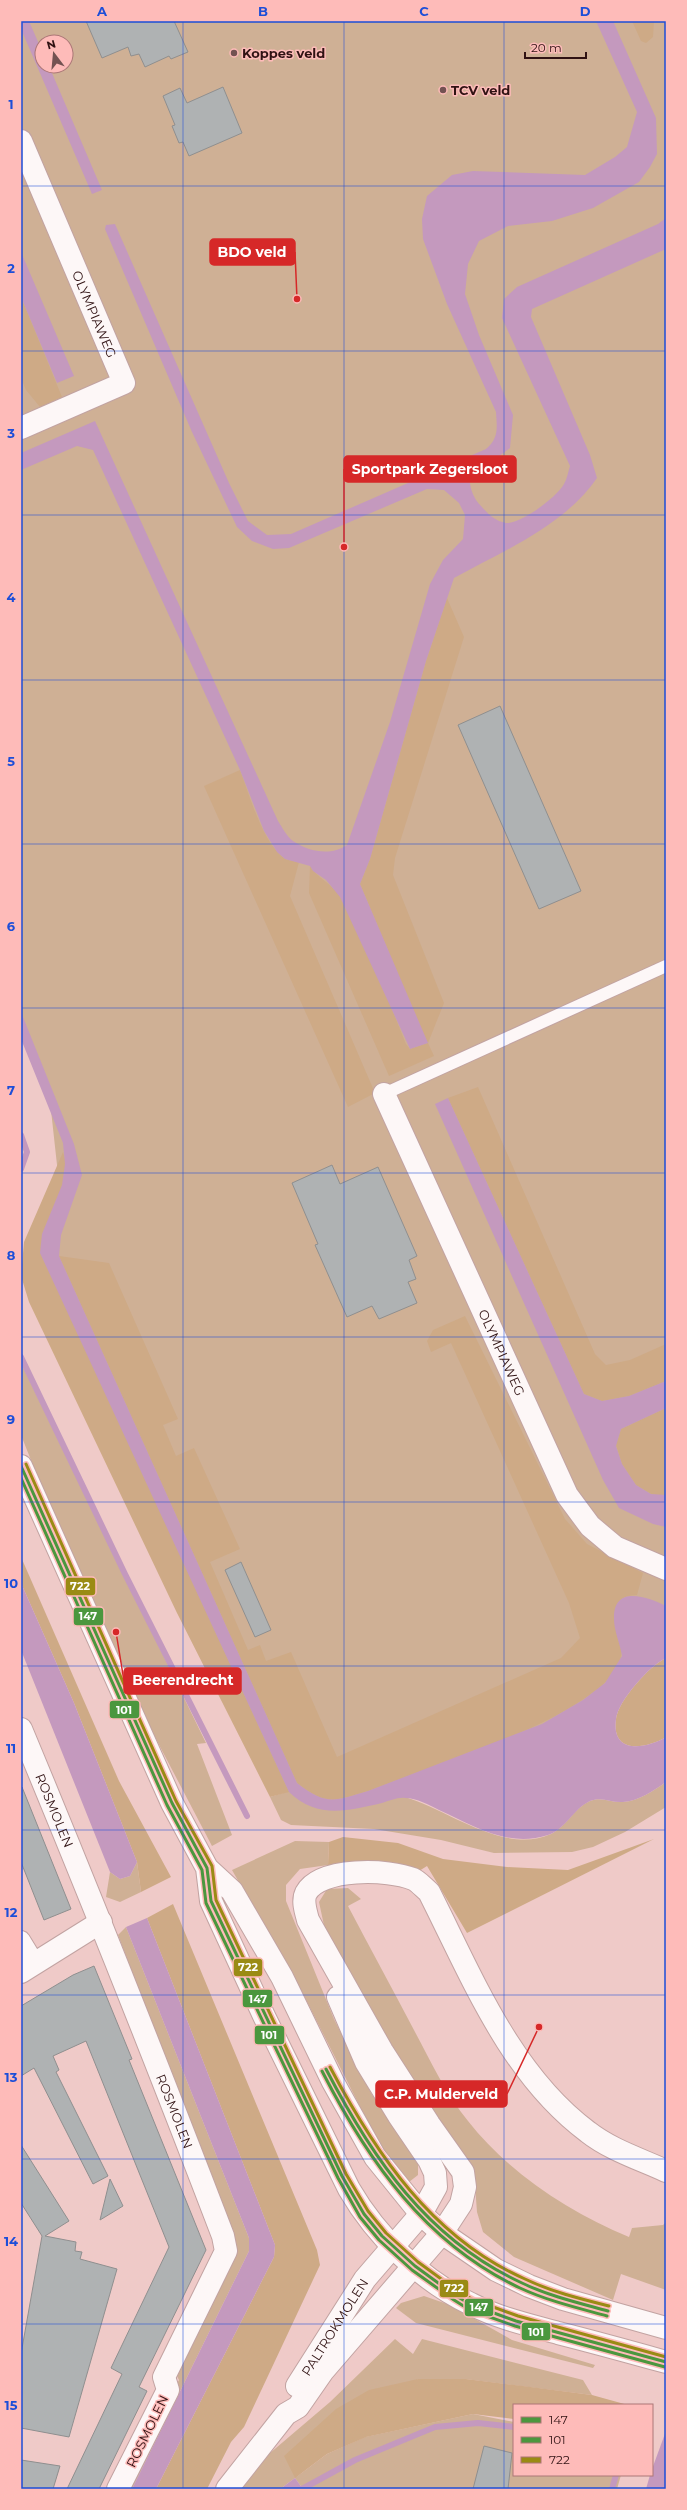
<svg xmlns="http://www.w3.org/2000/svg" width="687" height="2510" viewBox="0 0 687 2510" font-family="Montserrat,sans-serif">
<style>
.green{fill:#cfb095;fill-rule:evenodd}
.forest{fill:#ceaa86}
.water{fill:#c499be}
.lines{fill:none;stroke-linecap:round;stroke-linejoin:round}
.stream{stroke:#c499be;stroke-width:6}
.building{fill:#afb2b3;stroke:#8f8f8f}
.service-casing{stroke:#c2a3a2;stroke-width:14}
.pedestrian-casing{stroke:#c2a3a2;stroke-width:20}
.minor-casing{stroke:#c2a3a2;stroke-width:24}
.secondary-casing{stroke:#c2a3a2;stroke-width:24}
.service{stroke:#fdf7f7;stroke-width:12}
.pedestrian{stroke:#fdf7f7;stroke-width:18}
.minor{stroke:#fdf7f7;stroke-width:22}
.secondary{stroke:#fdf7f7;stroke-width:22}
.bus-1-casing{stroke:#febbb9;stroke-width:6}
.bus-2-casing{stroke:#febbb9;stroke-width:6}
.bus-3-casing{stroke:#febbb9;stroke-width:6}
.bus-1{stroke:#4b973e;stroke-width:3}
.bus-2{stroke:#4b973e;stroke-width:3}
.bus-3{stroke:#9a8b14;stroke-width:3}
.grid{fill:none;stroke:#1d4ed8;stroke-width:1;stroke-opacity:0.55}
.poi-dot{fill:#735252;stroke:#febbb9;stroke-width:1.5}
.labels{text-anchor:middle;stroke-width:3;stroke-linejoin:round;paint-order:stroke}
.poi-label{font-size:13px;font-weight:bold;fill:#301213;stroke:#febbb9;text-anchor:start}
.street-label{font-size:13px;fill:#301213;stroke:#febbb9}
.leader{fill:none;stroke:#d62828;stroke-width:1.5}
.callout-dot{fill:#d62828;stroke:#febbb9;stroke-width:1.5}
.callout{fill:#d62828;stroke:#d62828;stroke-width:1.5}
.callout-label{font-size:14px;text-anchor:middle;font-weight:bold;fill:#fff}
.line-badge{stroke:#febbb9;stroke-width:1.5}
.badge-label{font-size:11px;text-anchor:middle;font-weight:bold;fill:#fff}
.neatline{fill:none;stroke:#1d4ed8;stroke-width:1.5}
.grid-label{font-size:13px;text-anchor:middle;font-weight:bold;fill:#1d4ed8}
</style>
<rect width="100%" height="100%" fill="#efcac8"/>
<path class="green" d="M21,21H666V1637L604,1706L405,1797C449,1810 504,1855 551,1834C567,1826 574,1808 590,1801C602,1796 611,1803 623,1802C639,1801 653,1791 666,1782V1807L625,1832L593,1847L572,1852L494,1853L441,1840L374,1829L291,1825L281,1820L270,1797L283,1793L40,1274L58,1174L49,1092L21,1027ZM42,42H66V66H42Z
M21,1363L206,1743L197,1744L232,1835L212,1846L156,1739L56,1523L21,1435Z
M295,1841L329,1842L328,1865L300,1869L286,1885V1901L334,2019L371,2093L418,2164V2175L409,2182L386,2158L304,1996L232,1870Z
M137,1862L141,1892L120,1902L106,1897L110,1872L120,1879L130,1876Z
M348,1888L361,1899L348,1906C370,1948 393,1990 415,2032C431,2062 446,2094 468,2121C509,2173 568,2212 629,2237L632,2228L663,2225L666,2222V2290L621,2274L613,2300L514,2257L483,2232L477,2212L474,2172L458,2146L389,2052L325,1930L319,1902L327,1889Z
M126,1927L249,2238V2251L132,2489H123L179,2380L176,2374L237,2248L118,1935Z
M424,2296L450,2305L512,2340L595,2365L593,2368L416,2323L396,2308L401,2303Z
M395,2339L413,2354L422,2339L583,2380L592,2395L465,2379H418L295,2478L327,2454L365,2437L473,2414L514,2422V2475H621L617,2489H303L295,2478L280,2489H241L256,2465L330,2402Z"/>
<path class="forest" d="M632,21H654L653,37L646,43L641,41Z
M21,297L62,397L40,407L26,390L21,378Z
M447,598L464,637L395,858L393,875L444,1003L428,1043L434,1056L389,1076L309,893L310,866C316,877 333,884 341,898C367,944 386,995 406,1044L410,1049L427,1043L360,884L370,859L426,661Z
M240,770C249,794 263,843 284,858C288,861 294,861 299,862L290,896L375,1093L348,1107L204,786Z
M478,1087L595,1354L606,1365L630,1360L666,1344V1381L629,1396L602,1401L584,1394L448,1098Z
M63,1152L69,1173L50,1234L118,1420L289,1792L270,1797L177,1613L29,1302L21,1276L24,1242Z
M59,1256L109,1263L178,1419L163,1425L176,1456L194,1448L240,1549L210,1562L248,1650L260,1645L266,1661L291,1652L337,1757L561,1658L580,1638L569,1603L451,1343L431,1352L427,1341L433,1330L465,1316L565,1519L587,1544L643,1573L637,1595C598,1596 626,1635 621,1656C619,1667 608,1681 599,1688C560,1718 519,1734 473,1751C438,1765 403,1778 368,1791C334,1801 327,1806 297,1783Z
M666,1408V1495L665,1496L651,1494L636,1485L622,1464L616,1445L621,1429Z
M21,1557L119,1781L171,1877L141,1892L137,1862L74,1703L21,1583Z
M666,1658V1737C646,1749 611,1755 616,1719C618,1701 650,1665 666,1658Z
M343,1837L398,1843L443,1859L507,1867L568,1870L654,1839L467,1933L427,1866L419,1871L382,1862L328,1865L329,1842Z
M173,1904L317,2250L320,2265L244,2427L231,2442L207,2489H156L274,2257L275,2245L147,1918Z
M418,2379H466L523,2386L592,2395L628,2405H514V2419L473,2414L366,2437L327,2454L295,2478L284,2456L336,2409L369,2390Z"/>
<path class="water" d="M21,21H29L42,51V66H49L102,190L92,194L21,29Z
M596,21H613L656,118L657,154L650,167L639,182L593,208L552,221L508,226L479,241L468,264L465,294L479,335L513,415L510,448L470,478C469,487 474,499 481,506C488,514 495,521 506,523C521,524 557,497 564,484C567,479 568,472 570,466L502,318L504,299L517,287L658,224L666,218V249L532,309L531,317L590,455L597,478C564,526 503,551 454,578L426,661L370,859L360,884L428,1043L410,1049L340,897L326,880L313,871L310,866L285,859L277,852L264,831L240,770L93,450L77,446L21,470V453L95,421L278,821C282,827 287,837 293,841C309,852 331,856 347,845L390,722L430,584L443,560L463,539L465,515L459,503L444,490L427,489L289,548L273,549L252,541L237,527L192,432L105,229L106,225L115,224L229,483L248,521L267,535L291,534L486,449C499,438 497,428 496,412L447,304L423,239L422,219L427,196L452,175L473,171L585,175L615,157L627,147L637,112Z
M21,252L74,376L57,383L21,297Z
M21,1012L74,1144L82,1175L61,1235L59,1256L297,1783C327,1806 334,1801 368,1791L542,1724L583,1700L605,1683L622,1656C620,1643 614,1631 614,1619C613,1584 648,1597 666,1606V1658C650,1665 618,1701 616,1719C611,1755 646,1749 666,1737V1782C653,1791 639,1801 623,1802C611,1803 602,1796 590,1801C573,1809 566,1829 548,1835C508,1848 474,1826 439,1810C429,1805 417,1798 405,1798C398,1797 389,1801 382,1803C348,1811 316,1819 289,1792L40,1253L42,1234L62,1185L65,1164L63,1143L21,1039Z
M448,1098L584,1394L602,1401L629,1396L666,1381V1408L621,1429L616,1446L622,1464L636,1485L651,1494L666,1495V1527L653,1524L619,1508L603,1480L435,1104Z
M21,1583L74,1703L137,1862L130,1876L120,1879L110,1872L21,1650Z
M147,1918L275,2245L274,2257L156,2489H132L249,2251V2238L126,1927Z
M666,2431V2489H646L650,2475H652V2469Z
M295,2478L303,2489H280Z"/>
<g class="lines">
<path class="stream" d="M21,1135L27,1152L21,1169
M21,1357L125,1574L247,1816
M302,2489L355,2460L435,2427L478,2423L514,2427
M612,2489L616,2475"/>
</g>
<path class="building" d="M86,21H174L188,52L171,59L169,56L145,67L139,54L131,56L128,47L102,58Z
M223,87L242,133L189,156L183,142L179,143L172,126L175,125L163,96L180,88L187,103Z
M500,706L581,891L539,909L458,725Z
M332,1165L340,1184L378,1167L417,1256L409,1260L416,1279L408,1282L417,1303L379,1319L372,1306L347,1317L315,1245L318,1244L292,1183Z
M241,1562L271,1630L255,1637L225,1570Z
M22,1787L71,1909L44,1920L21,1862Z
M94,1966L132,2059L129,2060L206,2250L139,2387L147,2391L99,2489H67L122,2374L111,2368L169,2247L86,2041L53,2056L59,2070L56,2072L108,2176L93,2184L34,2068L21,2076V2006L73,1975Z
M21,2145L69,2221L45,2236L76,2242L75,2251L82,2252L80,2259L117,2269L69,2437L21,2428V2354L42,2236L21,2203Z
M110,2179L123,2206L100,2220Z
M484,2446L512,2453L508,2489H473Z
M21,2460L60,2466L53,2489H21Z"/>
<g class="lines">
<g class="service-casing">
<path id="service" d="M384,1094L666,966"/>
</g>
<g class="pedestrian-casing">
<path id="pedestrian" d="M21,1940L35,1963"/>
</g>
<g class="minor-casing">
<g id="minor">
<path id="s1" d="M21,141L124,383L21,428"/>
<path id="s2" d="M384,1094L567,1495L590,1526L615,1547L666,1569"/>
<path id="s3" d="M21,1729C91,1897 158,2066 223,2236L226,2251L164,2377L168,2390L118,2489"/>
<path d="M21,1972L101,1922"/>
<path id="s4" d="M297,2386L365,2279L421,2214L436,2187L435,2173L429,2160L399,2116L366,2062L338,1997"/>
<path d="M227,2489L286,2414L298,2407L323,2371L442,2233L461,2204L465,2187L463,2172L429,2124L382,2051L308,1920C306,1912 302,1901 306,1893C320,1867 389,1869 413,1879C418,1881 424,1888 429,1892C472,1977 510,2074 588,2132C611,2150 640,2159 666,2171"/>
</g>
</g>
<g class="secondary-casing">
<path id="secondary" d="M21,1466L172,1803L207,1868L232,1891L282,1977L333,2082L375,2157L421,2214L442,2233L496,2270L529,2286L563,2299L666,2328
M207,1868L211,1901L264,2016L349,2189C377,2237 421,2280 471,2304C498,2318 529,2325 558,2333C594,2342 630,2352 666,2362"/>
</g>
<use href="#service" class="service"/>
<use href="#pedestrian" class="pedestrian"/>
<use href="#minor" class="minor"/>
<use href="#secondary" class="secondary"/>
<g class="bus-1-casing">
<path id="bus-1" d="M21,1466L172,1803L207,1868L211,1901L342,2176L364,2214L382,2236L415,2266L456,2296L472,2305L516,2321L666,2362
M326,2069C372,2158 428,2240 522,2283C549,2296 579,2303 608,2311"/>
</g>
<g class="bus-2-casing">
<path id="bus-2" d="M21,1478L167,1805L202,1870L206,1903L338,2178L360,2217L379,2240L412,2270L454,2300L470,2310L515,2326L665,2367
M322,2071C368,2161 426,2244 520,2288C548,2301 578,2308 607,2316"/>
</g>
<g class="bus-3-casing">
<path id="bus-3" d="M26,1464L176,1801L212,1866L216,1900L346,2174L368,2211L386,2233L418,2262L459,2292L474,2300L518,2316L666,2357
M330,2067C376,2154 432,2238 525,2279C552,2292 581,2299 609,2306"/>
</g>
<use href="#bus-1" class="bus-1"/>
<use href="#bus-2" class="bus-2"/>
<use href="#bus-3" class="bus-3"/>
</g>
<path class="grid" d="M183,21V2489M344,21V2489M504,21V2489M21,186H666M21,351H666M21,515H666M21,680H666M21,844H666M21,1008H666M21,1173H666M21,1337H666M21,1502H666M21,1666H666M21,1830H666M21,1995H666M21,2159H666M21,2324H666"/>
<g class="poi-dot">
<circle cx="234" cy="53" r="4"/>
<circle cx="443" cy="90" r="4"/>
</g>
<g class="labels">
<g class="poi-label">
<text x="242" y="58">Koppes veld</text>
<text x="451" y="95">TCV veld</text>
</g>
<g class="street-label">
<text dy="5" stroke="none"><textPath href="#s1" startOffset="188">OLYMPIAWEG</textPath></text>
<text dy="5" stroke="none"><textPath href="#s2" startOffset="284">OLYMPIAWEG</textPath></text>
<text dy="5" stroke="none"><textPath href="#s3" startOffset="88">ROSMOLEN</textPath></text>
<text dy="5" stroke="none"><textPath href="#s3" startOffset="412">ROSMOLEN</textPath></text>
<text dy="5" stroke="none"><textPath href="#s4" startOffset="70">PALTROKMOLEN</textPath></text>
<text transform="translate(147 2431) rotate(-64)" y="5">ROSMOLEN</text>
</g>
</g>
<path class="leader" d="M297 299L295 252M344 547L344 469M116 1632L124 1681M539 2027L507 2094"/>
<g class="callout-dot">
<circle cx="297" cy="299" r="4"/>
<circle cx="344" cy="547" r="4"/>
<circle cx="116" cy="1632" r="4"/>
<circle cx="539" cy="2027" r="4"/>
</g>
<g class="callout">
<rect x="210" y="239" width="85" height="26" rx="4"/>
<rect x="344" y="456" width="172" height="26" rx="4"/>
<rect x="124" y="1668" width="117" height="26" rx="4"/>
<rect x="376" y="2081" width="131" height="26" rx="4"/>
</g>
<g class="callout-label">
<text x="252" y="257">BDO veld</text>
<text x="430" y="474">Sportpark Zegersloot</text>
<text x="183" y="1685">Beerendrecht</text>
<text x="441" y="2099">C.P. Mulderveld</text>
</g>
<g class="line-badge">
<rect x="65" y="1577" width="31" height="19" rx="4" fill="#9a8b14"/>
<rect x="73" y="1607" width="31" height="19" rx="4" fill="#4b973e"/>
<rect x="109" y="1700" width="31" height="19" rx="4" fill="#4b973e"/>
<rect x="233" y="1958" width="30" height="19" rx="4" fill="#9a8b14"/>
<rect x="242" y="1989" width="31" height="19" rx="4" fill="#4b973e"/>
<rect x="254" y="2025" width="31" height="20" rx="4" fill="#4b973e"/>
<rect x="439" y="2279" width="30" height="19" rx="4" fill="#9a8b14"/>
<rect x="464" y="2298" width="30" height="19" rx="4" fill="#4b973e"/>
<rect x="521" y="2322" width="30" height="19" rx="4" fill="#4b973e"/>
</g>
<g class="badge-label">
<text x="80" y="1590">722</text>
<text x="88" y="1620">147</text>
<text x="124" y="1714">101</text>
<text x="248" y="1971">722</text>
<text x="258" y="2003">147</text>
<text x="269" y="2039">101</text>
<text x="454" y="2292">722</text>
<text x="479" y="2311">147</text>
<text x="536" y="2336">101</text>
</g>
<rect width="687" height="2510" fill="none" stroke="#febbb9" stroke-width="44"/>
<rect x="513" y="2404" width="140" height="72" fill="#febbb9" stroke="#ac7777"/>
<rect x="521" y="2417" width="20" height="6" fill="#4b973e" stroke="#ac7777"/>
<text x="549" y="2424" font-size="12" fill="#301213">147</text>
<rect x="521" y="2437" width="20" height="6" fill="#4b973e" stroke="#ac7777"/>
<text x="549" y="2444" font-size="12" fill="#301213">101</text>
<rect x="521" y="2457" width="20" height="6" fill="#9a8b14" stroke="#ac7777"/>
<text x="549" y="2464" font-size="12" fill="#301213">722</text>
<g transform="translate(54 54) rotate(344)"><circle r="19" fill="#febbb9" stroke="#ac7777"/>
<path d="M0-3L7 15L0 10L-7 15Z" fill="#735252"/>
<text y="-6" font-size="11" font-weight="bold" text-anchor="middle" fill="#301213">N</text>
</g>
<path d="M525 52v6h61v-6" fill="none" stroke="#301213" stroke-width="2"/>
<text x="531" y="52" font-size="12" fill="#301213" stroke="#febbb9" stroke-width="3" paint-order="stroke">20 m</text>
<rect x="22" y="22" width="643" height="2466" class="neatline"/>
<g class="grid-label">
<text x="102" y="16">A</text>
<text x="263" y="16">B</text>
<text x="424" y="16">C</text>
<text x="585" y="16">D</text>
<text x="11" y="109">1</text>
<text x="11" y="273">2</text>
<text x="11" y="438">3</text>
<text x="11" y="602">4</text>
<text x="11" y="766">5</text>
<text x="11" y="931">6</text>
<text x="11" y="1095">7</text>
<text x="11" y="1260">8</text>
<text x="11" y="1424">9</text>
<text x="11" y="1588">10</text>
<text x="11" y="1753">11</text>
<text x="11" y="1917">12</text>
<text x="11" y="2082">13</text>
<text x="11" y="2246">14</text>
<text x="11" y="2410">15</text>
</g>
</svg>
